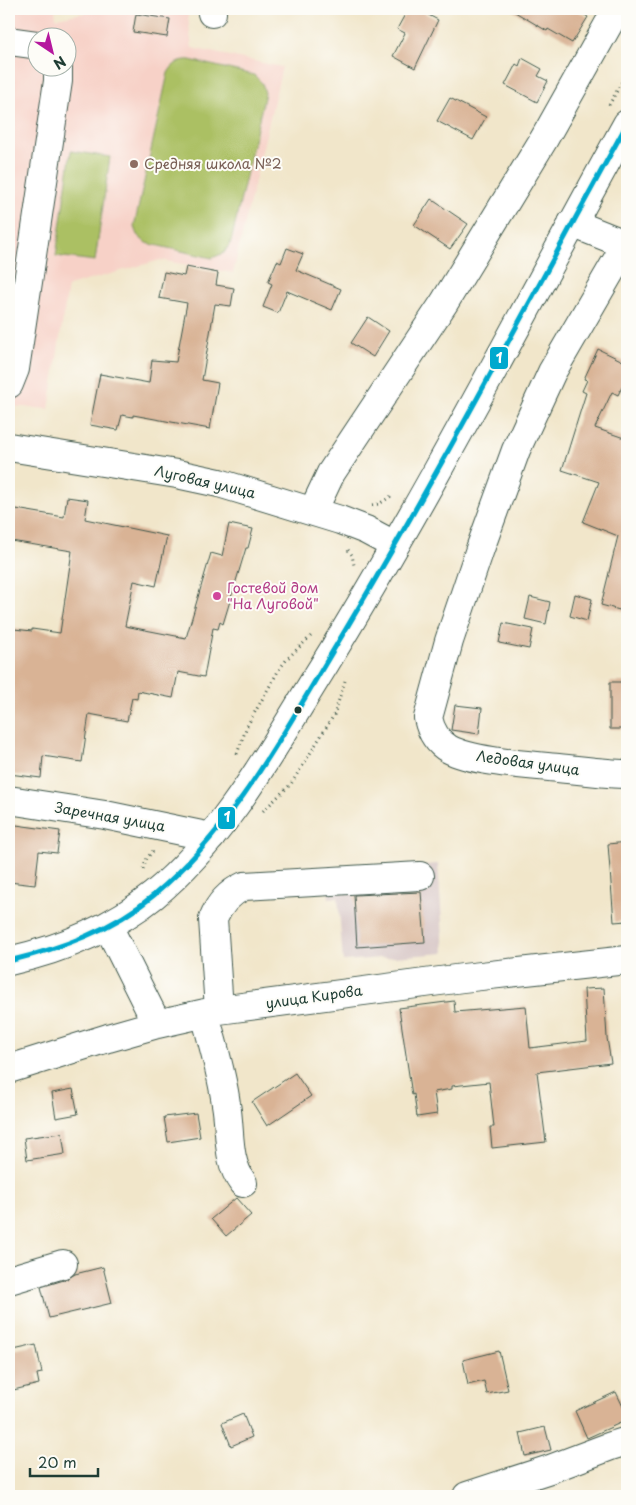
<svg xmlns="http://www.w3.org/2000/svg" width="636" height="1505" viewBox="0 0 636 1505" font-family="'Playpen Sans',sans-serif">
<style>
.built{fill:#f7d1c7;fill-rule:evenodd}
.industrial{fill:#d2bfc0}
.green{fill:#abc064;stroke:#657e4c}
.building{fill:#d9b395}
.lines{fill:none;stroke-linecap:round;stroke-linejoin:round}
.minor-casing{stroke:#3e564a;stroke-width:30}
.major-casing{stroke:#3e564a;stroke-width:30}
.path{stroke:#3e564a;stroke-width:3;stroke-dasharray:1 4;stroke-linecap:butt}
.minor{stroke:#fff;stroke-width:28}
.major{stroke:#fff;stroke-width:28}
.bus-1-casing{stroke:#fdfcf7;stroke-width:9}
.bus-1{stroke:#00a9ce;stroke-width:5}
.education-dot{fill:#8d6e63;stroke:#fdfcf7;stroke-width:2}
.hotel-dot{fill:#d1479c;stroke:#fdfcf7;stroke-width:2}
.bus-dot{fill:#1f3d34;stroke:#fdfcf7;stroke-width:2}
.labels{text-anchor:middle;stroke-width:4;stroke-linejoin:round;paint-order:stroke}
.education-label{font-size:14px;fill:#785e54;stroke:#fdfcf7;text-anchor:start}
.street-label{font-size:14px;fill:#1f3d34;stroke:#fdfcf7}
.hotel-label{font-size:14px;fill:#b23c85;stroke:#fdfcf7;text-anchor:start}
.line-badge{stroke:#fdfcf7;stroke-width:2}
.badge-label{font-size:14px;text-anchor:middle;font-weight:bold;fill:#fff}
</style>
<rect width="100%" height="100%" fill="#fdfcf7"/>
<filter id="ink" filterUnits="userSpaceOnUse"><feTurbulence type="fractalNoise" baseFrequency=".02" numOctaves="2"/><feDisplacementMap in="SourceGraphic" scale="10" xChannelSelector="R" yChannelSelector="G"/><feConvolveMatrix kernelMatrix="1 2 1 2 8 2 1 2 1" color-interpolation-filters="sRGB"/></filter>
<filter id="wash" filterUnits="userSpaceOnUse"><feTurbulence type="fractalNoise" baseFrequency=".0096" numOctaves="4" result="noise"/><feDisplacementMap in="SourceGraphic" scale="20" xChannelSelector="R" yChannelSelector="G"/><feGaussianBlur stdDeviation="1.12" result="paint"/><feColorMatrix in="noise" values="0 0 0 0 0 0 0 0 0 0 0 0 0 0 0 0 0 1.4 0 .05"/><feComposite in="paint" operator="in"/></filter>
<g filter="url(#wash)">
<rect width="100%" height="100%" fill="#f1e6ca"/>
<path class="built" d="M9,9H55L56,18L106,9H187L192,48L282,67L233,273L160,260L68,286L49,409L9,406ZM38,38H68V68H38Z"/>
<path class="industrial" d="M438,864L444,953L343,961L338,897L329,898L327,872Z"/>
<path class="green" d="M190,60L254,75L262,83L265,93L231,242L224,253L212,258L146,243L137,235L134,227L168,73C173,64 180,59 190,60Z
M71,151L110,157L95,261L56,256Z"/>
<g id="blocks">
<path class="building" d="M408,9H417L438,20L415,68L393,56L405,33L397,29Z
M510,9H575L588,17L572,43L548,29L547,31Z
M136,14L170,19L167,37L133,32Z
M522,58L542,69L538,76L548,81L537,102L505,85L516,64L519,66Z
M450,98L486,117L473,140L437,121Z
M431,199L468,224L450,249L414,225Z
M287,248L303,254L296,270L341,289L332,310L287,291L278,313L263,307L272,284L268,282L277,261L281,263Z
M186,267L218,273L216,285L234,288L231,306L215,304L202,380L218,383L210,429L133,415V417L122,415L118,430L90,425L100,374L149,383L152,360L176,362L187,303L159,298L164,272L184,276Z
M368,317L389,331L373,357L351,343Z
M598,349L627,363V390L622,387L618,395L612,392L595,428L627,439V612L601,605L618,536L583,522L599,482L562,470L586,393L582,391L587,380L584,379Z
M67,497L88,500L85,519L167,536L156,586L134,581L125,626L186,638L211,553L222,556L229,524L253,529L248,548H246L223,624L220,622L218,629L213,628L204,677L178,672L173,698L138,691L137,699L132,698L127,721L89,714L82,762L43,756L41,778L9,774V667L14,629L32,631V629L60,633L72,551L11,541L16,509L64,517Z
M575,594L592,599L587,621L570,616Z
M530,597L550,602L546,624L525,619Z
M503,623L533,629L529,649L499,643Z
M610,682H627V729H610Z
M455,705L482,708L479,734L451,730Z
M9,824L60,831L57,853L39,851L35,885L9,882Z
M627,842V921L614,922L608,844Z
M421,892L425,942L357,947L354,895Z
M604,988L607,1038L611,1063L537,1072L546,1142L492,1148L490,1127H494L489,1082L452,1086V1089L434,1092L437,1114L417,1117L414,1094L412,1095L399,1008L454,1001L455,1012L526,1006L530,1048L587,1041L584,989Z
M295,1073L311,1096L267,1126L252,1102Z
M73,1089L78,1114L56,1118L52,1093Z
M196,1113L200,1137L168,1142L164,1117Z
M62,1133L65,1154L27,1160L24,1138Z
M236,1198L251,1215L226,1236L211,1219Z
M103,1267L112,1303L49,1318L41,1287L67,1279L75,1274Z
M36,1345L42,1373L37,1374L39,1384L9,1391V1351Z
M499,1351L508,1390L487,1394L484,1381L468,1385L463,1360Z
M616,1392L627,1415V1420L587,1438L575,1411Z
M243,1414L252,1437L231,1446L222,1423Z
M545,1427L551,1450L525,1456L520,1433Z"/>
</g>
</g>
<g filter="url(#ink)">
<use href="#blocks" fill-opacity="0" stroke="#3e564a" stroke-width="1"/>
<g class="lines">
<g class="minor-casing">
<path id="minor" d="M211,9L212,13
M9,41L38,45
M572,223L627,245
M627,243L552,372L516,450L480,549L449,641L428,718C431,732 437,742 449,749C473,762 530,765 558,768C581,770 604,774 627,774
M9,384L15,369L58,81V68
M9,447L177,474L219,483L340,520L366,530L394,545
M313,511L331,473L444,303L544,139L617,9
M9,800L105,815L211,837
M108,926L157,1024
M219,1010L213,919C219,904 229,893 244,886L420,876
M205,1013C212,1043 222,1073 226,1104C231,1131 226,1160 243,1183
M9,1069L108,1038L157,1024L219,1010L463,978L627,960
M9,1280L63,1264
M467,1496L550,1469L611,1446L627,1441"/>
</g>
<g class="major-casing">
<path id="major" d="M9,961C62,949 112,929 154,895C227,834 273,747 323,667C431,491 527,305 627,124"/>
</g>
<path class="path" d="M609,105L627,73
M372,505L379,504L393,495
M348,550L352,555L354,565
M237,754L247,726L280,668L288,658L311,636
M263,811L291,784L334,715L345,681
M143,869L147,858L153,851"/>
<use href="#minor" class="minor"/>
<use href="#major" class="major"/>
<g class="bus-1-casing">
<path id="bus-1" d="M9,961C61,948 113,930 154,895C234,828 284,732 337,644C439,474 531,298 627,124"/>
</g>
<use href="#bus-1" class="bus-1"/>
</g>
</g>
<circle class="education-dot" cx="134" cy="164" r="5"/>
<circle class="hotel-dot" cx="217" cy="596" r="5"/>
<circle class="bus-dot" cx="298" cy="710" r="4.5"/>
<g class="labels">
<g class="education-label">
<text x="144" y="169">Средняя школа №2</text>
</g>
<g class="street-label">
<text transform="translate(205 482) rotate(13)" y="5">Луговая улица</text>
<text transform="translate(528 763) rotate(8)" y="5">Ледовая улица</text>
<text transform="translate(110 817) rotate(10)" y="5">Заречная улица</text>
<text transform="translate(314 997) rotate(-8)" y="5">улица Кирова</text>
</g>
<g class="hotel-label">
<text x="227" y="593">Гостевой дом<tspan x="227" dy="16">"На Луговой"</tspan></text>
</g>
</g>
<g class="line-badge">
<rect x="489" y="346" width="20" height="24" rx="5" fill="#00a9ce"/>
<rect x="217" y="806" width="19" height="24" rx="5" fill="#00a9ce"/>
</g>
<g class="badge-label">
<text x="499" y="363">1</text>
<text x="227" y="822">1</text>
</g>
<rect width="636" height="1505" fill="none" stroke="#fdfcf7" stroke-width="30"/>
<g transform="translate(52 52) rotate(145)"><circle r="24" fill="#fdfcf7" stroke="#a4b0a9"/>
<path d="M0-4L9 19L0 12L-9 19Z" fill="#b5179e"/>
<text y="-8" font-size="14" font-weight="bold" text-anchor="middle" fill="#1f3d34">N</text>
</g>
<path d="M30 1468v8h68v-8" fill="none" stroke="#1f3d34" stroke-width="2.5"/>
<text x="38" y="1468" font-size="15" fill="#1f3d34" stroke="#fdfcf7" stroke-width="4" paint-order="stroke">20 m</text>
</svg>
